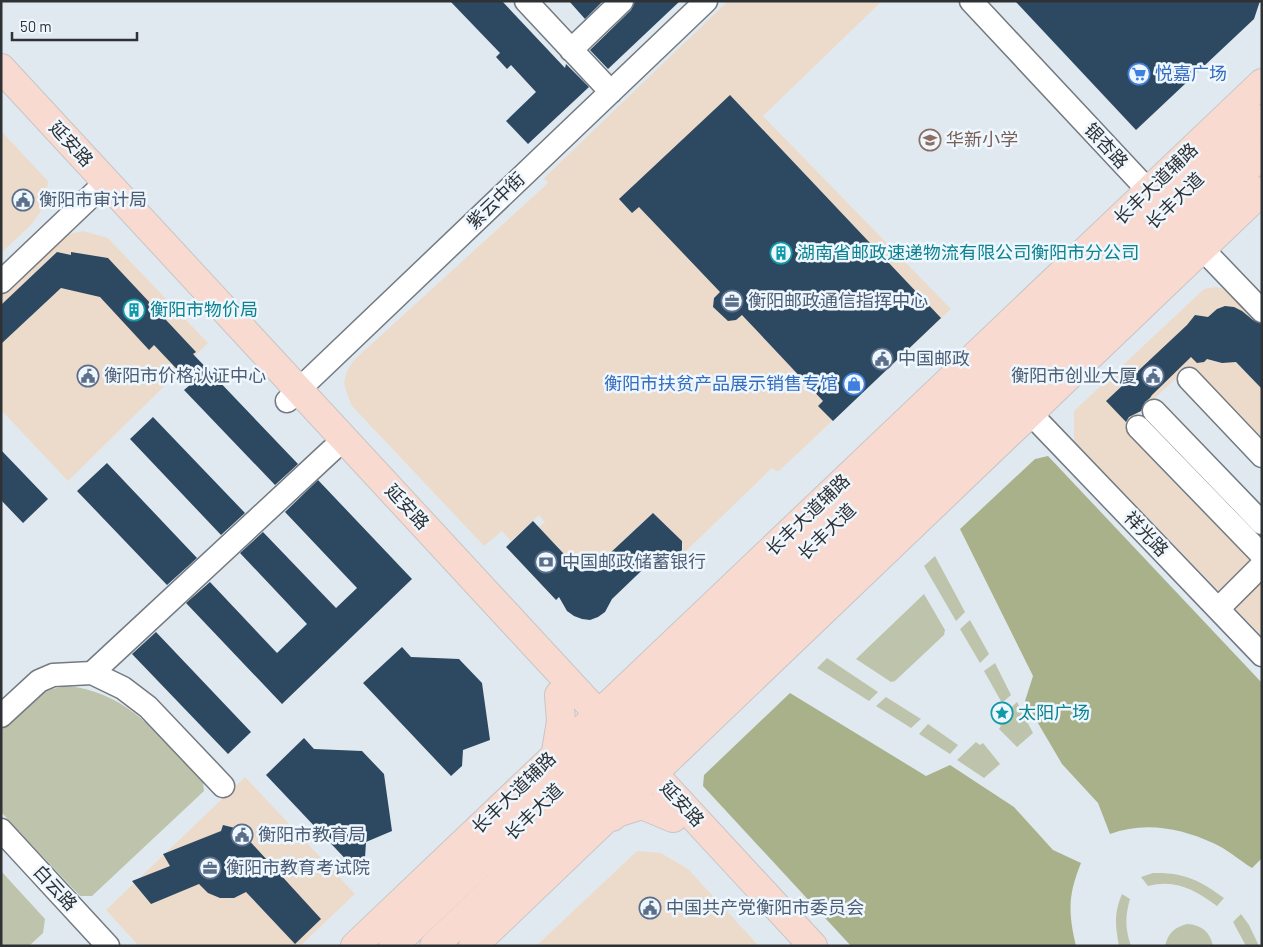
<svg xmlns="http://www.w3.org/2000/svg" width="1263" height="947" viewBox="0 0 1263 947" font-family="Barlow,'Noto Sans SC',sans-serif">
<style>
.commercial{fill:#ecdbca}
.green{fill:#bec4ab}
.forest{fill:#a9b18b}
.building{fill:#2d4962}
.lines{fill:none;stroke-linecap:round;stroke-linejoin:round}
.minor-casing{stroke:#737a81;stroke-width:25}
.major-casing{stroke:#c5c6c6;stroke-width:30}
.minor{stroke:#fff;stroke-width:22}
.major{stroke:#f9dad0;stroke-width:28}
.labels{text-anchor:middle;stroke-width:5;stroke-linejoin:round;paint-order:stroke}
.shop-label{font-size:18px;fill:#366cbe;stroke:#eef6fe;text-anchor:start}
.education-label{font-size:18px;fill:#785e54;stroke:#eef6fe;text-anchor:start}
.street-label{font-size:18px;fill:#2f3235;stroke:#eef6fe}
.service-label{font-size:18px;fill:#4e5e75;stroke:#eef6fe;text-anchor:start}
.culture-label{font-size:18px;fill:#0d838f;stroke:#eef6fe;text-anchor:start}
</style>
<rect width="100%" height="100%" fill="#e1e9f0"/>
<path class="commercial" d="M728,1H882L763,116L951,309L779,471H776L772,468L682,555L681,553L683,548L682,541L653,513L593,569L579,570L539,527L545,522L539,515L511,541L502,531L484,546L352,406L347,394L344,382L347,371L353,361L548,183L544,178Z
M1,131L48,181L47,192L43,208L31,225L1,253Z
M83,231L108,238L208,343L68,481L1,410V295L64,235Z
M1215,287L1226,289L1262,319V449L1186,369L1137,415L1262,544V636L1074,441V411L1204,289Z
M245,777L355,894L300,946H139L106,910Z
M637,851L661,853L688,869L759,946H536Z"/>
<path class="green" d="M935,556L965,612L956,621L924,566Z
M924,594L945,630L944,635L895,681L891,682L856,659Z
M970,620L989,654L980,663L960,629Z
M827,658L878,692L869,701L817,668Z
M995,663L1011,695L1002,703L984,671Z
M67,686C130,692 163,740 203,782L204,791L92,896H80L1,812V730C23,709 35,690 67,686Z
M886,697L921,719L911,728L876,706Z
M1017,702L1033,733L1017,747L999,729L1001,726L997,721Z
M928,724L958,745L950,754L919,734Z
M976,742L980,745L983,743L1000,764L984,778L957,760Z
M1,871L45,919L43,933L29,946H1Z
M1153,873C1183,872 1200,880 1224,898L1217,906C1194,890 1177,879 1148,886L1141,877Z
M1122,894L1130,899C1125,916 1125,929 1131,946H1119C1115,925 1114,913 1122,894Z
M1241,914L1249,925L1259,946H1246L1233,922Z
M1187,924C1201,925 1210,931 1213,946H1165C1168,933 1175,927 1187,924Z"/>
<path class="forest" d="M1048,456L1262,683V858L1252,868C1239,860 1227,849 1213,843C1181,828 1144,821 1110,834L1098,803L1062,764L1025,701L1033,676L960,529L1035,459Z
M790,693L926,776L950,765L1014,807L1053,850L1081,863C1068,895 1068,912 1076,946H851L703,786L704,775Z"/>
<path class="building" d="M450,1H502L565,68L566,64L589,87L528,144L506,121L536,92L511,65L507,69L496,57L500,53Z
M569,1H603L585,19Z
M635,1H680L608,69L590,50L631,10Z
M1015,1H1260L1254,19L1136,130Z
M730,95L941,318L833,421L818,406L823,401L742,315L736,320L728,321L713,307L714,298L720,292L639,207L632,213L619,199Z
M57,252L71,255V252L108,258L196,352L193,354L298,464L275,485L184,390L191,384L154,345L149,350L100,297L61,288L1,344V305Z
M1225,306L1234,307L1242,311L1253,320L1262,324V389L1236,362L1222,363L1207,359L1204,362L1197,363L1191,357L1152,395L1150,398L1145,402L1141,411L1129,417L1126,422L1106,401L1187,325L1195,315L1208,317L1217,309Z
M153,417L245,513L221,535L130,439Z
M1,450L48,499L23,523L1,500Z
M107,463L197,558L167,585L77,491Z
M318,480L412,579L282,704L186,603L210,582L277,653L307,624L240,553L263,532L336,608L357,588L285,512Z
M653,513L682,541V550L675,556L660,553L612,599L605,612L598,617L590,620L582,619L574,616L567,611L559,597L556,600L506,547L533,521L579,570L593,569Z
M156,632L251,732L228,754L132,654Z
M402,647L411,657L459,659L482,683L490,740L463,750L462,766L451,776L363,683Z
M304,738L314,749L362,751L384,774L392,831L366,842L365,858L354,868L266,775Z
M223,825L247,831L245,836L321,919L295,944L246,892L234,898H220L208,893L199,884L151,904L132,881L170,866L163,854L221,831Z"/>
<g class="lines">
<g class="minor-casing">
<path id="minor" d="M526,1L611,92
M971,1L1160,203
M571,50L622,1
M1190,236L1262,311
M1,282L106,182
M1189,379L1262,456
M287,401L706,1
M1154,411L1262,523
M1030,413L1262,655
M1138,427L1262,555
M1218,609L1262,565
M92,673L332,450
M1,716L39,681L53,675L92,673L123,688L148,707L223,786
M1,830L108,946"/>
</g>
<g class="major-casing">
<path id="major" d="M1,68L813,946
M555,758L561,721L559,695
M612,817L617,813L642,805L673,818
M355,946L1262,83
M393,946L1262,119
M434,946L1262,154
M473,946L1262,191"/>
</g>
<use href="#minor" class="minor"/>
<use href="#major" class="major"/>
</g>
<defs>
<g id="supermarket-ring" transform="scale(1.125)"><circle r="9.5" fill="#eef6fe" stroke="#3f7fe0" stroke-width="1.5"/><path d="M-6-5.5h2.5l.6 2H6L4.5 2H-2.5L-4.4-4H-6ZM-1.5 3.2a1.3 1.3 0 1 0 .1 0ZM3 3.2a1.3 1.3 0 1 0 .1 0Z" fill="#3f7fe0"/></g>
<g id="school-ring" transform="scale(1.125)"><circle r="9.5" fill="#eef6fe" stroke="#8d6e63" stroke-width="1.5"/><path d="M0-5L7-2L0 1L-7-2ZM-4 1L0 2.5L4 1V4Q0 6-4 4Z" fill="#8d6e63"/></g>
<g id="civic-ring" transform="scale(1.125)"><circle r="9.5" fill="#eef6fe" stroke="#5c6f8a" stroke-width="1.5"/><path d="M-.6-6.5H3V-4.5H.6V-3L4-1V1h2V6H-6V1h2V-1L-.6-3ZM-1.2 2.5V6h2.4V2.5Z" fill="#5c6f8a"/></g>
<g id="building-ring" transform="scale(1.125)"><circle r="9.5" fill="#eef6fe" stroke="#0f9aa8" stroke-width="1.5"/><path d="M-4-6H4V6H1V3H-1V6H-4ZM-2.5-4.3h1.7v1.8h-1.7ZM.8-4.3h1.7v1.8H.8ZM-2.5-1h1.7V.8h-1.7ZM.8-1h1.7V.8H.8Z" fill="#0f9aa8"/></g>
<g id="office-ring" transform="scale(1.125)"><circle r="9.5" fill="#eef6fe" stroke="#5c6f8a" stroke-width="1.5"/><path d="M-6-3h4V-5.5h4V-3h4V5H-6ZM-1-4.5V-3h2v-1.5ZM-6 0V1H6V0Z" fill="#5c6f8a"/></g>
<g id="shop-ring" transform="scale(1.125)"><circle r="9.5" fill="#eef6fe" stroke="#3f7fe0" stroke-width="1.5"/><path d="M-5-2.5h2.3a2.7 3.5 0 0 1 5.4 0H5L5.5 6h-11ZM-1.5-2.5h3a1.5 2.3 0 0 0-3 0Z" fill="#3f7fe0"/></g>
<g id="bank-ring" transform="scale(1.125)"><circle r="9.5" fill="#eef6fe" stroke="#5c6f8a" stroke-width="1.5"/><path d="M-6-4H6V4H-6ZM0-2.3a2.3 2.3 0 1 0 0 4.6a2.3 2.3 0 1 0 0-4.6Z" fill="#5c6f8a"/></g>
<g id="sight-ring" transform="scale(1.125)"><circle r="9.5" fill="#eef6fe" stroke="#0f9aa8" stroke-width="1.5"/><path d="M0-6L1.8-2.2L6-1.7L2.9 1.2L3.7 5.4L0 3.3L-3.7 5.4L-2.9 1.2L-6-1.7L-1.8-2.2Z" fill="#0f9aa8"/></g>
</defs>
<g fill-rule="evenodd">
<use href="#supermarket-ring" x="1139" y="74"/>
<use href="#school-ring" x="930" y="140"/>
<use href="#civic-ring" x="23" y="200"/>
<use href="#building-ring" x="781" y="253"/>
<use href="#office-ring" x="732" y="301"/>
<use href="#building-ring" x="134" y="310"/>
<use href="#civic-ring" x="882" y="359"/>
<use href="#civic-ring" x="88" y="376"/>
<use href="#civic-ring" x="1153" y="376"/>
<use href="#shop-ring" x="854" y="384"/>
<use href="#bank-ring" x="546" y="562"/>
<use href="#sight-ring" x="1002" y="713"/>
<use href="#civic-ring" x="242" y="835"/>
<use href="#office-ring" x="210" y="868"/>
<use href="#civic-ring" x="650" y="908"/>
</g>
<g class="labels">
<g class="shop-label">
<text x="1155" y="80">悦嘉广场</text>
<text x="838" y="390" text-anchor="end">衡阳市扶贫产品展示销售专馆</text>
</g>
<g class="education-label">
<text x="946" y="146">华新小学</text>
</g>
<g class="street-label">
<text transform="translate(71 144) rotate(47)" y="6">延安路</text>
<text transform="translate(1106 146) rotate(47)" y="6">银杏路</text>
<text transform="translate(1156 184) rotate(-44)" y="6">长丰大道辅路</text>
<text transform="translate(496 201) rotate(-44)" y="6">紫云中街</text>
<text transform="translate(1175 201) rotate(-44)" y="6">长丰大道</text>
<text transform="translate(407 507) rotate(47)" y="6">延安路</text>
<text transform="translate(808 515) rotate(-44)" y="6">长丰大道辅路</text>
<text transform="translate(827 532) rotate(-44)" y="6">长丰大道</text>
<text transform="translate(1146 534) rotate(46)" y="6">祥光路</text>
<text transform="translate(514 793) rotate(-44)" y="6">长丰大道辅路</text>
<text transform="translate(682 804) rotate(47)" y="6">延安路</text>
<text transform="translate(534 812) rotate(-44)" y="6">长丰大道</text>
<text transform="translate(55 888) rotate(47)" y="6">白云路</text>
</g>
<g class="service-label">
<text x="39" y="206">衡阳市审计局</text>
<text x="748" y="307">衡阳邮政通信指挥中心</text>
<text x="898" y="365">中国邮政</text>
<text x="104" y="382">衡阳市价格认证中心</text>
<text x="1137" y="382" text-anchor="end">衡阳市创业大厦</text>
<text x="562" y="568">中国邮政储蓄银行</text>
<text x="258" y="841">衡阳市教育局</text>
<text x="226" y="874">衡阳市教育考试院</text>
<text x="666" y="914">中国共产党衡阳市委员会</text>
</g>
<g class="culture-label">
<text x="797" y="259">湖南省邮政速递物流有限公司衡阳市分公司</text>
<text x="150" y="316">衡阳市物价局</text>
<text x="1018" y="719">太阳广场</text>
</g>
</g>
<rect width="1263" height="947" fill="none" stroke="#2f3235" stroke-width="5"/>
<path d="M12 32v8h125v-8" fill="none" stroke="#2f3235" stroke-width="2.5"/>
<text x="20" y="32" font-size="15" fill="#2f3235" stroke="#eef6fe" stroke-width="4" paint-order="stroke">50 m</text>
</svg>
